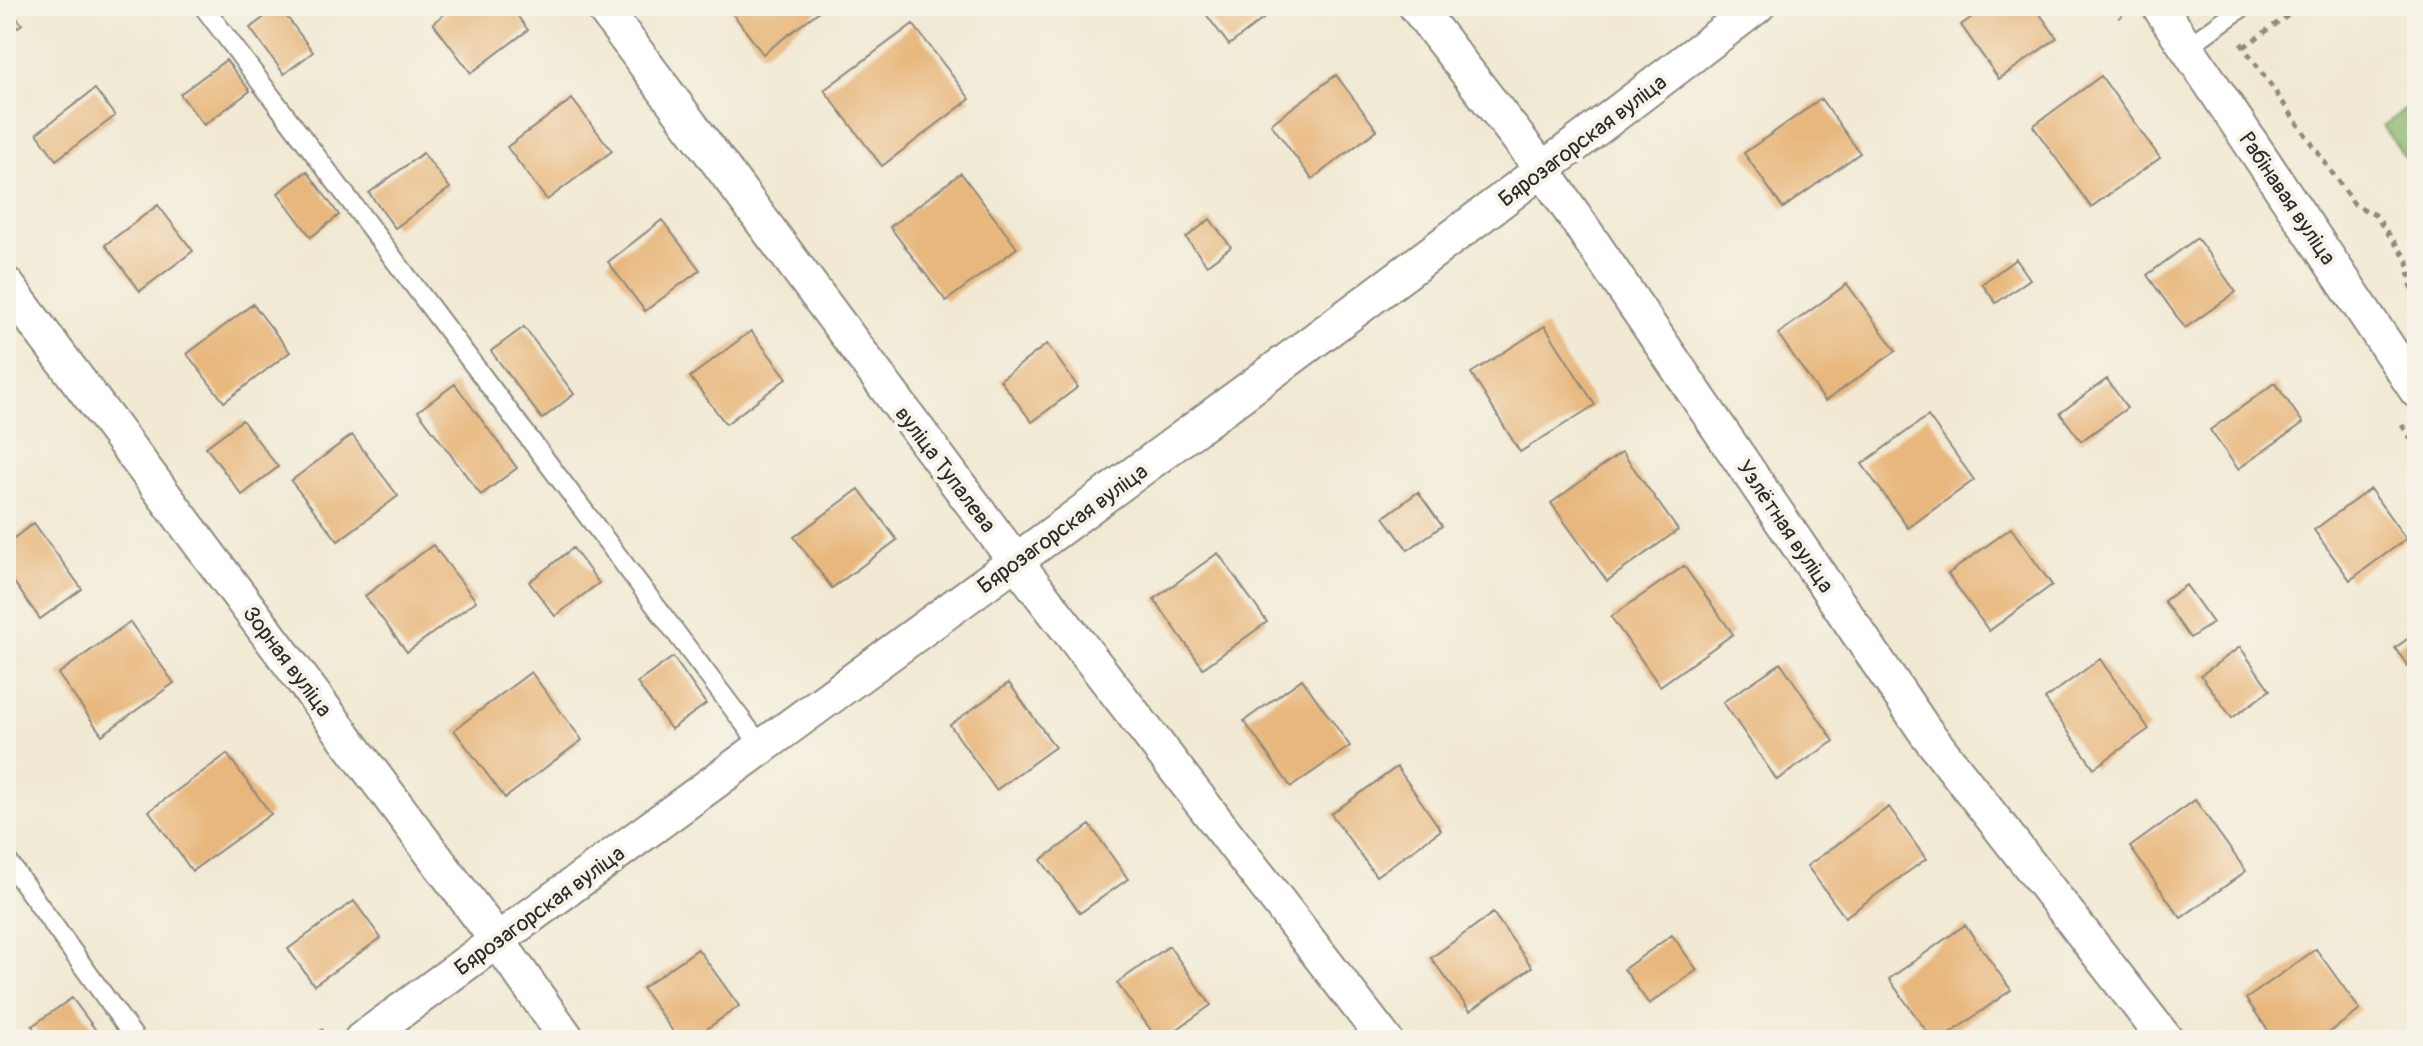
<svg xmlns="http://www.w3.org/2000/svg" width="2423" height="1046" viewBox="0 0 2423 1046" font-family="Pangolin,sans-serif">
<style>
.forest{fill:#8cb971;stroke:#5c724e;stroke-width:2}
.building{fill:#e8b77d}
.lines{fill:none;stroke-linecap:round;stroke-linejoin:round}
.service-casing{stroke:#8e8a7f;stroke-width:22}
.minor-casing{stroke:#8e8a7f;stroke-width:38}
.path{stroke:#8e8a7f;stroke-width:5;stroke-dasharray:6 6;stroke-linecap:butt}
.service{stroke:#fff;stroke-width:18}
.minor{stroke:#fff;stroke-width:34}
.labels{text-anchor:middle;stroke-width:8;stroke-linejoin:round;paint-order:stroke}
.street-label{font-size:22px;fill:#2b2b2b;stroke:#f7f3e8}
</style>
<rect width="100%" height="100%" fill="#f7f3e8"/>
<filter id="ink" filterUnits="userSpaceOnUse"><feTurbulence type="fractalNoise" baseFrequency=".0125" numOctaves="2"/><feDisplacementMap in="SourceGraphic" scale="16" xChannelSelector="R" yChannelSelector="G"/><feConvolveMatrix kernelMatrix="1 2 1 2 8 2 1 2 1" color-interpolation-filters="sRGB"/></filter>
<filter id="wash" filterUnits="userSpaceOnUse"><feTurbulence type="fractalNoise" baseFrequency=".006" numOctaves="4" result="noise"/><feDisplacementMap in="SourceGraphic" scale="32" xChannelSelector="R" yChannelSelector="G"/><feGaussianBlur stdDeviation="1.8" result="paint"/><feColorMatrix in="noise" values="0 0 0 0 0 0 0 0 0 0 0 0 0 0 0 0 0 1.4 0 .05"/><feComposite in="paint" operator="in"/></filter>
<g filter="url(#wash)">
<rect width="100%" height="100%" fill="#f1e9d3"/>
<path class="forest" d="M2417,101V175L2383,126Z"/>
<g id="blocks">
<path class="building" d="M6,6L22,24L6,36Z
M279,6L313,52L284,74L250,28Z
M455,6H510L528,30L471,73L433,23Z
M727,6H814L818,12L763,54Z
M1200,6H1280L1229,45Z
M1987,6H2034L2057,38L1999,79L1961,25Z
M913,24L970,99L882,166L824,90Z
M226,60L250,91L204,125L180,94Z
M1336,75L1377,130L1312,179L1271,124Z
M2101,76L2160,158L2091,207L2033,126Z
M95,89L115,116L56,160L37,133Z
M572,99L612,151L547,200L507,147Z
M1821,99L1860,153L1783,208L1744,153Z
M423,153L450,188L395,228L369,193Z
M307,171L339,215L311,237L278,193Z
M961,173L1017,248L946,301L890,227Z
M158,205L193,251L140,291L105,245Z
M1210,219L1231,247L1207,265L1186,238Z
M662,220L700,270L645,311L608,262Z
M2197,238L2236,292L2185,328L2147,275Z
M2016,259L2030,279L1996,303L1982,284Z
M1847,284L1896,351L1825,401L1778,334Z
M253,304L290,352L224,402L187,354Z
M1545,326L1595,405L1520,452L1471,373Z
M524,327L574,394L542,419L491,351Z
M751,331L787,378L726,424L690,377Z
M1047,344L1078,387L1032,422L1000,380Z
M2107,379L2127,408L2081,441L2060,413Z
M2275,383L2303,423L2238,469L2210,430Z
M455,384L517,468L481,495L418,411Z
M1928,416L1974,480L1908,528L1862,464Z
M242,420L278,467L242,495L206,447Z
M352,435L398,496L338,541L291,481Z
M1622,452L1678,530L1607,581L1551,503Z
M859,489L897,540L832,588L794,537Z
M2370,489L2406,539L2350,580L2314,530Z
M1418,492L1442,526L1408,550L1384,517Z
M34,523L82,589L40,619L6,571V544Z
M2011,528L2052,585L1989,631L1948,574Z
M433,545L476,601L407,652L365,596Z
M573,548L599,583L555,616L529,582Z
M1218,553L1267,622L1203,668L1154,599Z
M1684,566L1733,634L1660,686L1611,617Z
M2186,585L2213,623L2190,638L2164,601Z
M130,622L174,683L102,735L58,674Z
M2417,632V679L2395,648Z
M2240,647L2270,690L2232,718L2201,675Z
M673,657L706,704L671,729L637,683Z
M2100,659L2149,729L2094,768L2045,699Z
M1781,663L1834,741L1777,780L1723,702Z
M531,672L582,740L505,798L454,730Z
M1302,679L1350,746L1291,787L1244,721Z
M1009,683L1055,747L996,790L950,725Z
M227,754L271,814L192,871L149,811Z
M1397,767L1441,830L1376,876L1331,814Z
M2195,800L2246,871L2181,918L2130,847Z
M1889,807L1926,859L1845,917L1807,866Z
M1090,825L1128,879L1080,913L1041,860Z
M354,901L381,938L314,985L288,949Z
M1493,913L1532,967L1470,1011L1431,958Z
M1965,925L2011,990L1941,1040H1933L1889,979Z
M1672,935L1697,970L1649,1004L1624,969Z
M1169,946L1211,1005L1162,1040H1158L1117,983Z
M698,949L739,1006L691,1040H679L642,988Z
M2316,949L2360,1010L2319,1040H2275L2246,999Z
M72,998L103,1040H42L32,1026Z"/>
</g>
</g>
<g filter="url(#ink)">
<use href="#blocks" fill-opacity="0" stroke="#8e8a7f" stroke-width="2"/>
<g class="lines">
<g class="service-casing">
<path id="service" d="M203,6L762,747
M2187,47L2244,6
M6,859L136,1040"/>
</g>
<g class="minor-casing">
<path id="minor" d="M602,6L1016,562L1385,1040
M1416,6L1543,170L1925,731L2166,1040
M2159,6L2417,391
M6,284L497,940L568,1040
M361,1040C828,698 1298,359 1757,6"/>
</g>
<path class="path" d="M2113,6L2121,18
M2241,43L2354,204L2375,215L2408,261L2411,285L2417,294
M2244,47L2301,6
M2402,425L2417,448
M311,1040L324,1030"/>
<use href="#service" class="service"/>
<use href="#minor" class="minor"/>
</g>
</g>
<g class="labels">
<g class="street-label">
<text transform="translate(1582 140) rotate(-37)" y="8">Бярозагорская вуліца</text>
<text transform="translate(2288 198) rotate(56)" y="8">Рабінавая вуліца</text>
<text transform="translate(946 469) rotate(53)" y="8">вуліца Тупалева</text>
<text transform="translate(1786 526) rotate(56)" y="8">Узлётная вуліца</text>
<text transform="translate(1062 528) rotate(-36)" y="8">Бярозагорская вуліца</text>
<text transform="translate(288 661) rotate(53)" y="8">Зорная вуліца</text>
<text transform="translate(539 910) rotate(-36)" y="8">Бярозагорская вуліца</text>
</g>
</g>
<rect width="2423" height="1046" fill="none" stroke="#f7f3e8" stroke-width="32"/>
</svg>
